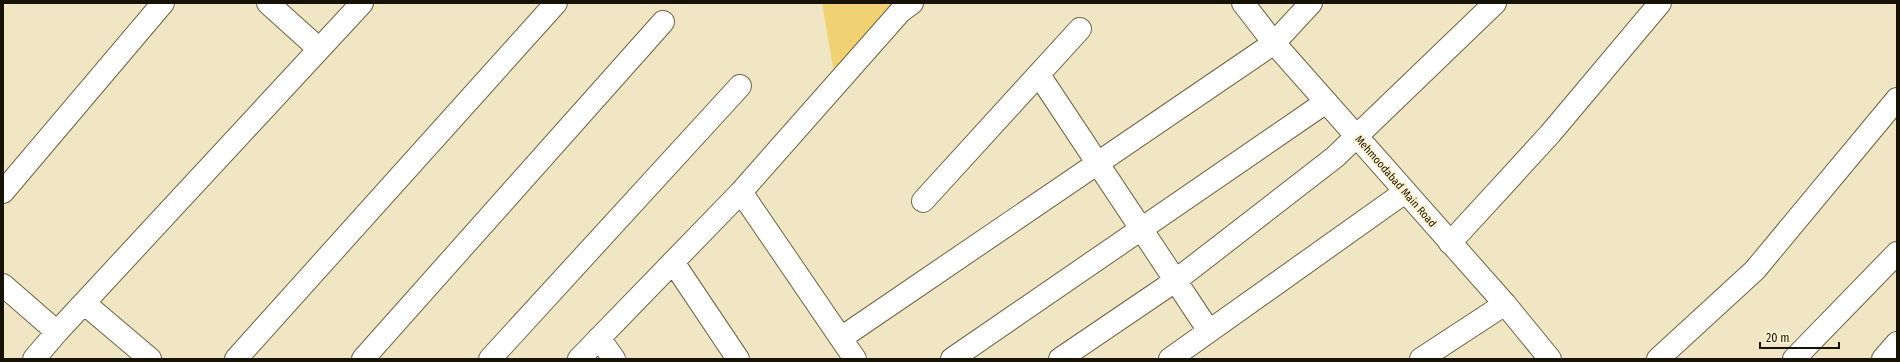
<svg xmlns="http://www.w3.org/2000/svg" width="1900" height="362" viewBox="0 0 1900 362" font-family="'Fira Sans Condensed',sans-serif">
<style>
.green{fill:#f1d273}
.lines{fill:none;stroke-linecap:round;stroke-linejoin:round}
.minor-casing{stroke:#6d6243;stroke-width:24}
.major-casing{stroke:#6d6243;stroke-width:24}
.minor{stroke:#fff;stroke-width:22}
.major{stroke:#fff;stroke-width:22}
.labels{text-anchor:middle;stroke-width:4;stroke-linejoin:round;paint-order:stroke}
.street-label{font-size:11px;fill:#161206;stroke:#fff3d0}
</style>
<rect width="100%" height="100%" fill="#f1e6c3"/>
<path class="green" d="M822,3H895L886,11L834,73Z"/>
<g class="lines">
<g class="minor-casing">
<path id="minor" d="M268,3L319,49
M1039,75L1209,331
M3,192L163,3
M741,192L855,359
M923,201L1080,29
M1450,243L1550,134L1660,3
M673,262L738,359
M3,285L57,332
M84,303L150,359
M599,338L614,359
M841,338L1274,43L1311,3
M34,359L57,332L362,3
M236,359L556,3
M363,359L663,22
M490,359L740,86
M579,359L741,192L900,12L912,3
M952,359L1326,102
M1060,359L1175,281L1335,157L1495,3
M1170,359L1405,192
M1421,359L1505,304
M1658,359L1755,270L1897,99
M1794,359L1897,253
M1883,359L1897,343"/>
</g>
<g class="major-casing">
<path id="major" d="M1243,3L1274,43L1505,304L1550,359"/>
</g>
<use href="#minor" class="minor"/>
<use href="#major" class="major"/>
</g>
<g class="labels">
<g class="street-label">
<text transform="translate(1396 181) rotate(49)" y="4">Mehmoodabad Main Road</text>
</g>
</g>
<rect width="1900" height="362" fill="none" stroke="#161206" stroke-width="8"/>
<path d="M1760 342v6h79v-6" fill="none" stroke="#161206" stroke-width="2"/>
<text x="1766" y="342" font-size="12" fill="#161206" stroke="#fff3d0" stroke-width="3" paint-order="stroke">20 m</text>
</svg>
